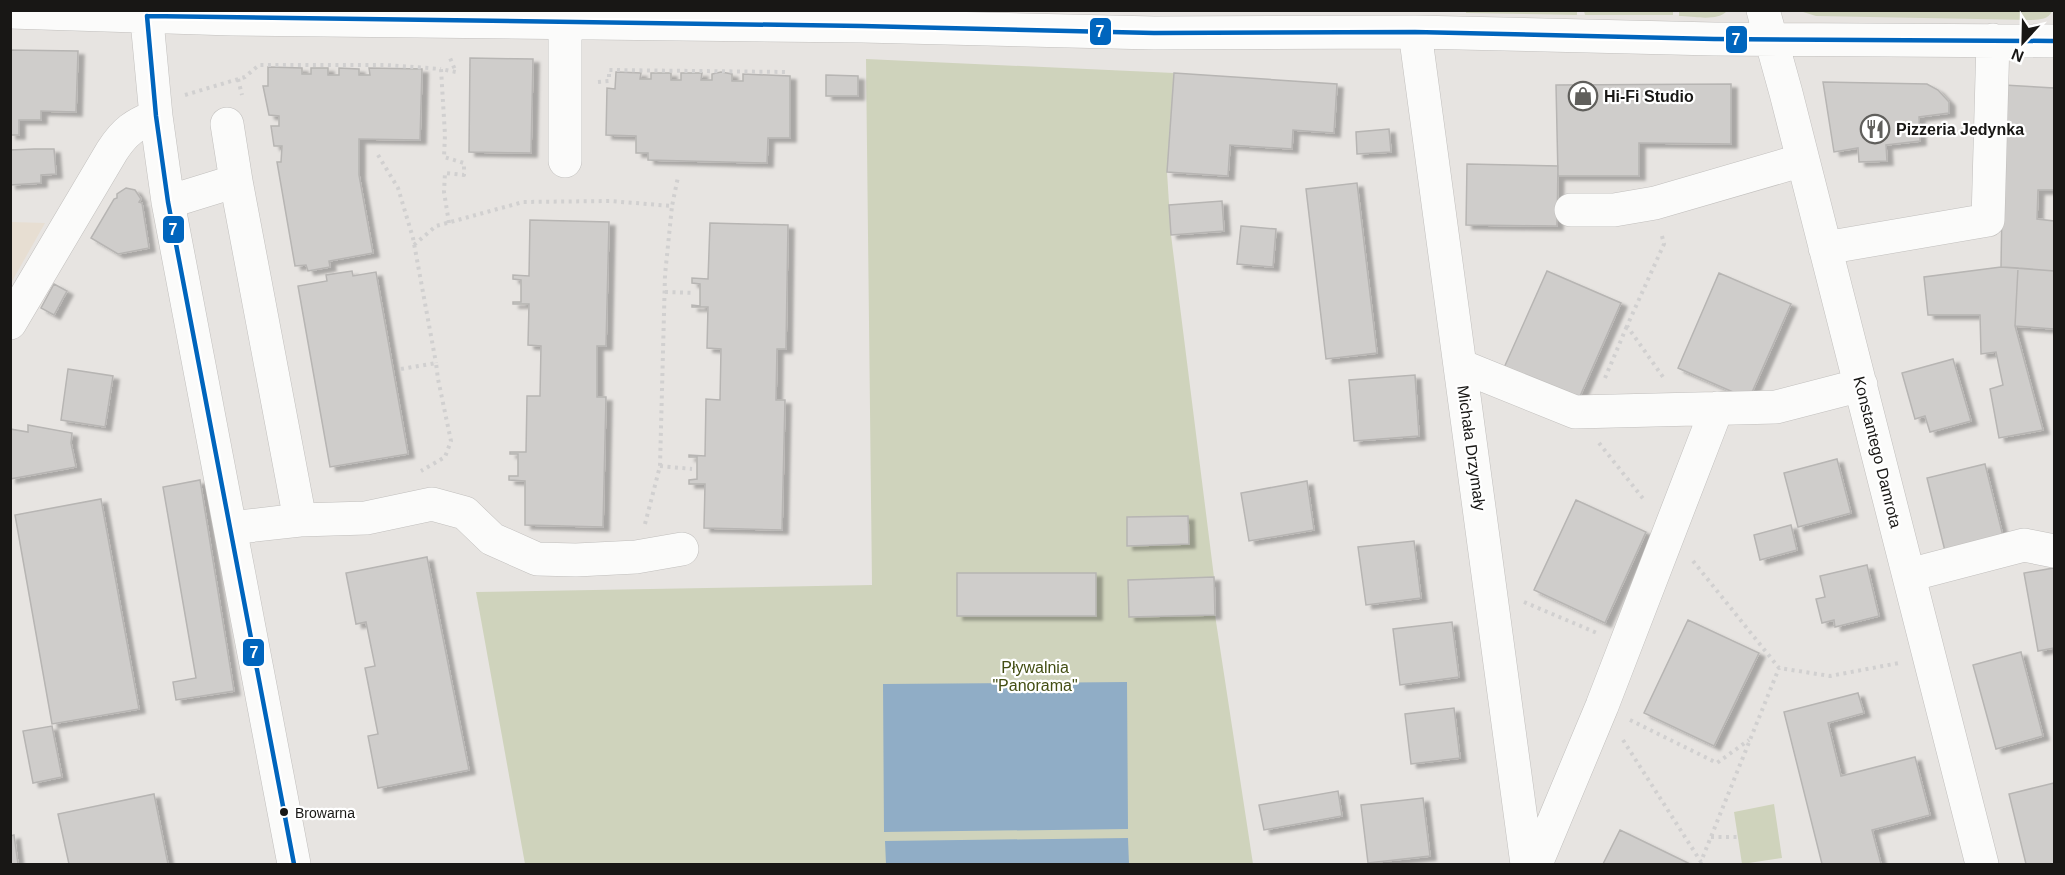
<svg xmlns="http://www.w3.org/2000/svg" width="2065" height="875" viewBox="0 0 2065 875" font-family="Arial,sans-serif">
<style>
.commercial{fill:#e7ded2}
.green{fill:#cfd3bc}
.water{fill:#90adc6}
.building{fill:#cfcdcb;stroke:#b7b5b3;stroke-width:1.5;filter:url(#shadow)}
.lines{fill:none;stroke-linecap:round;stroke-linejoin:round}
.minor-casing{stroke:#c1bfbd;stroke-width:34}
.path{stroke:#d1d0d0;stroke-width:4;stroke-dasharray:3 4.5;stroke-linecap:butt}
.minor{stroke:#fbfbfa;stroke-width:33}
.bus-1-casing{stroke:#fff;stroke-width:9}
.bus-1{stroke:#0065bd;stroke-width:4.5}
.bus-dot{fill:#181715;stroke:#fff;stroke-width:2}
.labels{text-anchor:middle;stroke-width:4.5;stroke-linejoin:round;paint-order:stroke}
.bus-label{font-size:14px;fill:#181715;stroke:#fff;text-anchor:start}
.poi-label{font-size:16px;font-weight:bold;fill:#181715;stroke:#fff;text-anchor:start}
.street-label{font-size:16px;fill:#181715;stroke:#fff}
.park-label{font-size:16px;fill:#434e13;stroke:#fff}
.line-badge{stroke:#fff;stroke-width:2}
.badge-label{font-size:16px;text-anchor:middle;font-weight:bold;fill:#fff}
</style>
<defs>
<filter id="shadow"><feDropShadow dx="6" dy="4" stdDeviation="1.5" flood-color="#0004"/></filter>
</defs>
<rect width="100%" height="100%" fill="#e7e4e1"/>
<path class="commercial" d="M11,222L45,223L11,283L10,222Z"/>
<path class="green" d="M1466,11L1577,10V15L1466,13Z
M1584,11V10L1673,11V15H1585Z
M1679,11V10L1727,11C1717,22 1693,16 1679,16Z
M1800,11L2052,10V11C2048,20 2041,19 2032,20L1816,16Z
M866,59L1174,73L1167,172L1171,235L1214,577L1215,615L1253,864H525L476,592L872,585Z
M1774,804L1782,858L1742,864L1734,812Z"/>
<path class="water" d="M1127,682L1128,829L884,832L883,684Z
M1128,838L1129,864H886L885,841Z"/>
<path class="building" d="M10,50L78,51L76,112L41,111V120H19V135H10Z
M470,58L533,59L531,153L469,152Z
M268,67L302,68V74H311V68H328V75H339V68L359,69V75H370L369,68L422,69L420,140L359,139V175L373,253L329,261L330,267L308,271L306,265L295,266L277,162H281L282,146H274L271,126H279V116L269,115L263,86H268Z
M616,72L641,73L640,79H651V73H671V80H681V73H702L701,80H712V74L721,72L732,74V81H743V74L790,76V138H768L767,163L648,160V153H636V136L606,135L607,88L615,89Z
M1174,73L1337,84L1334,133L1293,130L1292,149L1230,145L1228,176L1167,172Z
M826,75L858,76V96H826Z
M1823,82L1927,84L1938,90L1949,102V113L1919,117L1920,141L1886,145L1887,161L1859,162L1858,148L1834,152Z
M1731,84V144L1639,143V176H1558L1556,85Z
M2004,85L2054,88V190H2038L2037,219L2054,221V271L2001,267Z
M1389,129L1391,152L1357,154L1356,132Z
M34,149H54L56,174L41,175V183L10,185V150Z
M1467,164L1558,166L1557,226L1466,225Z
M1357,183L1377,353L1326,359L1306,189Z
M126,188L135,190L141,199L139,202L142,203L149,248L118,254L91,238L114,199L117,198V194Z
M1222,201L1224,231L1171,235L1169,205Z
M530,220L609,222L606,346H597V397H606L603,527L525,525V481L509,480V476H518V454H510V452H526L527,396H540L541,346L528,345L529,304H513V302H521V280L513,279V275L529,276Z
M710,223L788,225L786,349H777L776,400H785L782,530L704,528L705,484H689V480L697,479V457H689V455L705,456L706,399L720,400L721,349L707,348L708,307H692V305L700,306V284L692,283V278L708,279Z
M1241,226L1276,229L1273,267L1237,264Z
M2001,267L2018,268L2015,326L2043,430L1999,438L1990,389L2003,385L1996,352L1981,354L1980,315H1928L1924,277Z
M2018,268L2054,271V329L2015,326Z
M352,271L353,276L376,272L408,454L330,467L298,286L327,281L326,275Z
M1547,271L1621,303L1577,403L1503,370Z
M1719,273L1791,304L1749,399L1678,368Z
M54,284L67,291L54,315L41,308Z
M1953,359L1971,421L1930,432L1925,416L1915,419L1902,373Z
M68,369L113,376L105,427L61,420Z
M1415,375L1419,436L1354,441L1349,380Z
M28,425L72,433L71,443L76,467L10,479V429L28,432Z
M1837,459L1851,513L1798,527L1784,473Z
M1985,464L2004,540L1946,555L1927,478Z
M200,480L234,691L176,700L173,682L196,678L163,487Z
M1307,481L1314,530L1249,541L1241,493Z
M101,499L139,709L52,724L15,515Z
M1576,500L1646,532L1605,623L1534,590Z
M1188,516L1189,544L1127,546V517Z
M1791,525L1797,550L1760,560L1754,535Z
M1414,541L1421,598L1366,605L1358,547Z
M427,557L469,770L378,788L368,736L378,734L365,668L375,666L366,622L356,624L346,573Z
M1867,565L1879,616L1835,627L1834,620L1822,623L1816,599L1825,597L1820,576Z
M2054,568V648L2038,651L2024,573Z
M957,573H1096V616H957Z
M1214,577L1215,615L1129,617L1128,580Z
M1688,620L1759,653L1714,746L1644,713Z
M1452,622L1459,677L1400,685L1393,629Z
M2021,652L2043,736L1996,749L1973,665Z
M1858,693L1864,713L1828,723L1841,776L1915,757L1930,815L1872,830L1881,864H1822L1784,712Z
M1454,708L1460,758L1411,764L1405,714Z
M52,726L62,777L33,783L23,731Z
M2054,783V864H2026L2009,794Z
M1338,791L1342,816L1264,830L1259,805Z
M154,794L168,864H69L58,814Z
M1423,798L1430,856L1368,863L1361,805Z
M1620,830L1690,864H1603Z
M14,835L18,864H10V836Z"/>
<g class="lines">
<g class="minor-casing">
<path id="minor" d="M146,10L156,116L168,202L294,864
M1763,10L1786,93L1982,864
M10,12L232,19L862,26L1154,33L1415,32L1714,39L2054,41
M565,23V161
M1415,32L1527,864
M227,124L236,181
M168,202L236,181L300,520L230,528
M1571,210H1614L1655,203L1803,160
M1825,248L1988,220L1993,40
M10,323L112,151C125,131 134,125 156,116
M1461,366L1575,412L1776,407L1861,385
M300,520L366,518L432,504L465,513L492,539L537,559L576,560L636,557L682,549
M1909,575L2024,545L2054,551
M1536,864L1602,706L1717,408"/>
</g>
<path class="path" d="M238,79L242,95
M598,82L609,81V70L786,72
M185,95L245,77L259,65H386L441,69
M378,155L398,188L413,238L436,363
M449,223L444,192L445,173L464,175V163L444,157L445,135L441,69L456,72L450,58
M1662,236L1664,244L1627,326L1663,377
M414,245L436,226L523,202L610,201L672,206L678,177
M665,292L695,293
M401,369L436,363L438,379L451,441L445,457L421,471
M1605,378L1627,326
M1599,443L1645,501
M660,466L692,469
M645,524L660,466L665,275L672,206
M1693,561L1779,668L1830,676L1899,663
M1524,602L1597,633
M1630,720L1717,763L1749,740
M1623,740L1701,862
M1711,837H1738
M1700,864L1779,668"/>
<use href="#minor" class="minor"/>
<g class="bus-1-casing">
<path id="bus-1" d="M147,16L862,26L1154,33L1415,32L1714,39L2054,41
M147,16L156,116L168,202L294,864"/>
</g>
<use href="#bus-1" class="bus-1"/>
</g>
<defs>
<g id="shop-ring" transform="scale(1.5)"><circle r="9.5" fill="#fff" stroke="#605f5c" stroke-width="1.5"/><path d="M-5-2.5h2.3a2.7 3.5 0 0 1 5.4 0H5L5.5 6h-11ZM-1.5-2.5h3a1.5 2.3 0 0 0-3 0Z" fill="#605f5c"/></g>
<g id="restaurant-ring" transform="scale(1.5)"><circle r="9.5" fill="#fff" stroke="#605f5c" stroke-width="1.5"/><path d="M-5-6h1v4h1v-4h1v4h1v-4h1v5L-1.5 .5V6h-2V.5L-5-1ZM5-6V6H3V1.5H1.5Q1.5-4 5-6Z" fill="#605f5c"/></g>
</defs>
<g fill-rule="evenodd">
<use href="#shop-ring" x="1583" y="96"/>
<use href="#restaurant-ring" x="1875" y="129"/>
</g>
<circle class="bus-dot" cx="284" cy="812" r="5"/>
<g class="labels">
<g class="bus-label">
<text x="295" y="818">Browarna</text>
</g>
<g class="poi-label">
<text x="1604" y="102">Hi-Fi Studio</text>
<text x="1896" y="135">Pizzeria Jedynka</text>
</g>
<g class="street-label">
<text transform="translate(1472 448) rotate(82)" y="6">Michała Drzymały</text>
<text transform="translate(1878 452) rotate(76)" y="6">Konstantego Damrota</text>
</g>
<g class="park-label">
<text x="1035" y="673">Pływalnia<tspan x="1035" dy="18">"Panorama"</tspan></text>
</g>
</g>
<g class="line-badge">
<rect x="1089" y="17" width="23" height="29" rx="6" fill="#0065bd"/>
<rect x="1725" y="25" width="23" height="29" rx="6" fill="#0065bd"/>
<rect x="162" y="215" width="23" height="29" rx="6" fill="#0065bd"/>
<rect x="242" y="638" width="23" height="29" rx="6" fill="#0065bd"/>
</g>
<g class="badge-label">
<text x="1100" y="37">7</text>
<text x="1736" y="45">7</text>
<text x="173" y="235">7</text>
<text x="254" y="658">7</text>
</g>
<rect width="2065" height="875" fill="none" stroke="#181715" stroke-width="24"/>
<g transform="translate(2023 42) rotate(202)" stroke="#ffffff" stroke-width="4.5" paint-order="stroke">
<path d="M0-4.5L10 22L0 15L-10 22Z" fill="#181715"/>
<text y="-9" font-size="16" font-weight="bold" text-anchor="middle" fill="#181715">N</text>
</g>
</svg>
